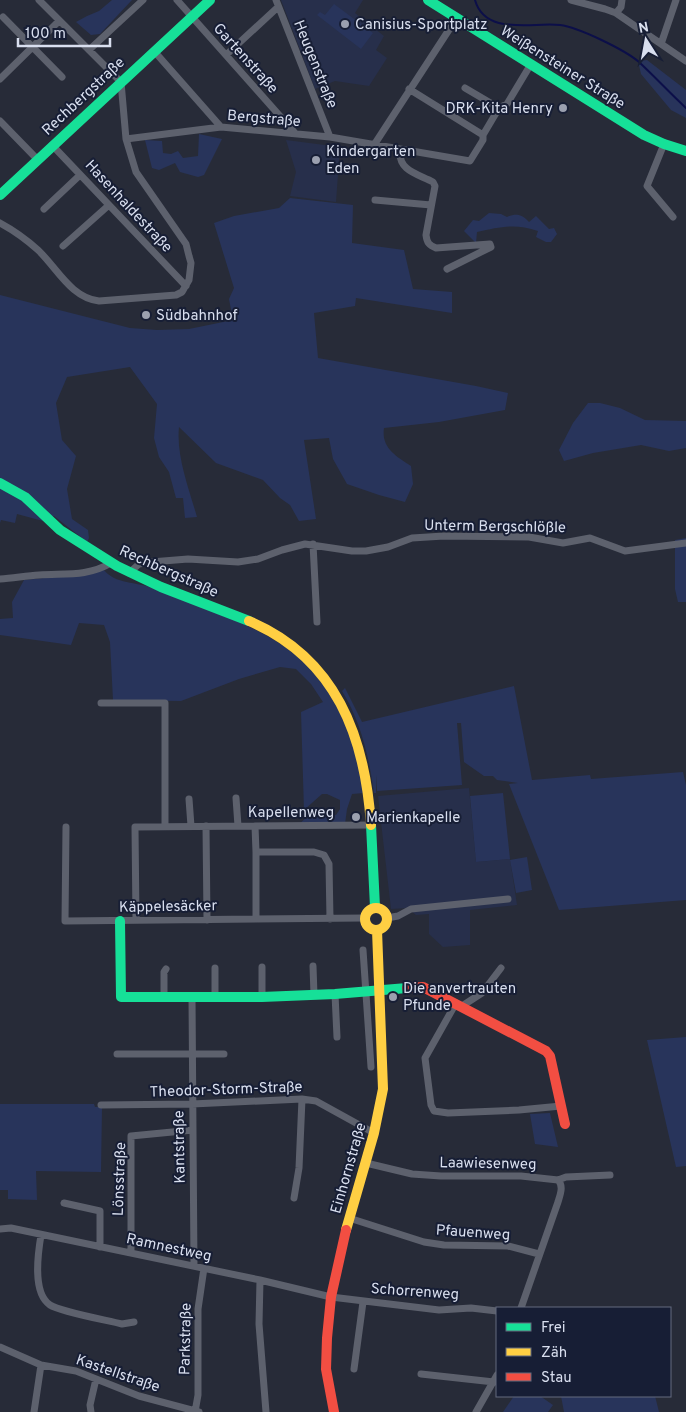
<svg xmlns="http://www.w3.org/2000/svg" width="686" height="1412" viewBox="0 0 686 1412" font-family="Overpass,sans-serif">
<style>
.built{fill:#272f4b}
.green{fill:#28345b}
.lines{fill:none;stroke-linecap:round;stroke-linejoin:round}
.stream{stroke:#0c0f49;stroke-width:2}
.street{stroke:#5d616d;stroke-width:7}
.fast{stroke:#16e098;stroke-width:10}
.slow{stroke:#ffcf43;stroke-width:10}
.jam{stroke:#f24e42;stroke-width:10}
.poi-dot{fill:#9ba0af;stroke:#171e35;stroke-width:2}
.labels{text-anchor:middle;stroke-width:4;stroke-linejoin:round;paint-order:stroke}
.poi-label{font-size:15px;fill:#d9dfef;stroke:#171e35;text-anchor:start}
.street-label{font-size:15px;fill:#d9dfef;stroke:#171e35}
</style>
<rect width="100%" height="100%" fill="#272b38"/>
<path class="built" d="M281,0H363L355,13L384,36L376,50L387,58L369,86L335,81L315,89Z
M286,140L340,147L336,202L290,196L296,172Z
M469,788L476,862L510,859L517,905L470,910V945L443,947L429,934V914L416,915L408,908L391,909L378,796Z"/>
<path class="green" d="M112,0H132L100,34L91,35L76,22L87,16L99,11Z
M334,4L373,33L361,49L317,15L320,12L325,15Z
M647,60L686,90V118L671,110L641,74L638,61Z
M199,134L222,139L204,175L198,177L180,172L175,163L159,170L152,168L145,140L162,141L163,153L171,154L178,151L183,158L198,156Z
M290,198L353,205L352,243L404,250L413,289L452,292V313L356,298L355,306L314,313L318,358L476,386L508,393L505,410L439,422L384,428C381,448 396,456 411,466L413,484L405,502L379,495L347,484L333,459L329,438L304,440L316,519L299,521L290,505L280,498L263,480L216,463L179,427C176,456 189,489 197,517L185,518L183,498H176L169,472L159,457L154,438L157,404L130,367L67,377L56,403L62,440L76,456L67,489L72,519L88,530L89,538L87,542L54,516L43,521L17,514L15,523L1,520L0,523V295L130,328L157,330L189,329L233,320L229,299L234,288L214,223L234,216L279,208Z
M489,213L501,214L507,217C516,213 522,214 529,222L536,216L549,229L554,228L557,234L551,242H546L536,237L538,231C515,223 500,227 477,232L476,243L464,231L473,220L479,221Z
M588,403H600L620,408L645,420L686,421V448L669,451L641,445L593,453L564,461L559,450L573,423Z
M686,538V602H678L675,589V540Z
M104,570C115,584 137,582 153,588C223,618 291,630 335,699C340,706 342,716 346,723C349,731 354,740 356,748C360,763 361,779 364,793L352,794L347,809L345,824L298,825L307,817L336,815L340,809V800L327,794H322L304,810L301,712L323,702L311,684L296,669L280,667L239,679L181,701L113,700L110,642L104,625L79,623L71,645L0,635V619L13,618L12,602L24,580L65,576Z
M514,686L532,780L590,775L591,779L683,772L686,785V900L559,910L509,784L518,783L497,780L493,776H484L464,762L461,723H457L462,785L377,791L376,775V793H374C369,757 361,722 342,691L345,688L362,722Z
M503,793L510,859L476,862L470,796Z
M527,857L532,890L516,893L510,860Z
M686,1037V1166L676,1167L647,1040Z
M0,1104H94L95,1107H102L101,1172L36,1171L37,1200L8,1199V1190H0Z
M550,1113L558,1147L535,1144L530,1114Z
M514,1396H540L553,1405L548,1412H503Z
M561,1396H655L659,1412H564Z"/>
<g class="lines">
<path class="stream" d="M475,0C485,36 532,22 560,25C578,27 625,50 639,62C655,77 670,93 686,108"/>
<path class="street" d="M177,0L295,133
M276,0L330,137
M571,0L605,9L616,13L686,61
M616,13L621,7L622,0
M3,17L62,77
M661,44L676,0
M89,50L143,0
M154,51L221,127
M226,55L278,7
M0,79L59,21
M465,88L499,108
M409,89L483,135
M0,121L37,159
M126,139L221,127L330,137L470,161L483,140V135L499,108L507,104L531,64
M664,144L647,186L673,217
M52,145L186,286
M374,145L456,19
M400,150C398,171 418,174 433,182L435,186L426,235C427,243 429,245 436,248L490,244L491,247L447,269
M375,200L431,205
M44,209L80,175
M0,223C13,230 27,240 38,250C57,268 71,298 99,301L176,295L182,292L189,280L191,263L189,256L186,244L136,172L126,139L121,82L39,0
M63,246L109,205
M313,544L317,622
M129,573L139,564L151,562L188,559L238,562L258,559L282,550L305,544L352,551H366L388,547L412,538L444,536L529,537L563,543L590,538L625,551L686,543
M0,579C13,578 26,576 39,575C64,573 87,577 111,563
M101,703H165V826
M236,798L238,826
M189,799L191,826
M206,826L207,920
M255,826L256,852
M66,827L65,921L364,918
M387,918L398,916L411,909L508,899
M256,919V852H314L324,855L329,864L330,919
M136,920L135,827L372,825
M363,950L371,1067
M313,966L314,995
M335,994L337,1037
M164,997V972L166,969
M192,997L194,1266
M262,997V967
M215,998V968
M456,1003L425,1058L431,1105L434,1111L448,1113L519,1110L561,1106
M462,1006L482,993L501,968
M117,1054H224
M101,1105L192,1104L302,1099L316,1101L374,1133
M366,1163L412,1174L441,1176H521L558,1180L566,1177L610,1175
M294,1198L299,1168L302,1099
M64,1203L100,1211V1247
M349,1218L424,1242L444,1245L508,1246L539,1254
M0,1229L11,1228L260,1280L331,1297L439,1310L471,1308L497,1311
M41,1235C38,1253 32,1293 50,1305C61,1312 106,1320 122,1324L134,1322
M131,1253V1136L193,1130
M260,1280L259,1324L266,1412
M521,1308L558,1202C560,1195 564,1186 558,1180
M0,1347L41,1365L76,1371L139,1396L199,1412
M354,1369L363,1302
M421,1374L494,1382
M34,1412L41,1365
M91,1412L90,1405L96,1379
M195,1412L198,1395V1309L204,1268
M476,1412L497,1375"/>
<path class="fast" d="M428,0L644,135L664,144L686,151
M0,195L210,0
M0,483L25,497L60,530L117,566L161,587L249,621
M371,825L375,907
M120,921L121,997H262L335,994L407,988"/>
<path class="slow" d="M249,621C336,658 365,736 371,825
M365 919a11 11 0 1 1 22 0a11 11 0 1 1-22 0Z
M346,1230L374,1133L383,1089L377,930"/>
<path class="jam" d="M407,988L423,987L546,1051L550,1056L565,1124
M334,1412L326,1369L327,1338L331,1297L346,1230"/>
</g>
<g class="poi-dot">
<circle cx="345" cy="24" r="5"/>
<circle cx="563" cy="108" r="5"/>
<circle cx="316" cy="160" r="5"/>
<circle cx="146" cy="315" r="5"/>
<circle cx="356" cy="817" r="5"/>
<circle cx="393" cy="997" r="5"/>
</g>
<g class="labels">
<g class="poi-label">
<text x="355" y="29">Canisius-Sportplatz</text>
<text x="553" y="113" text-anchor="end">DRK-Kita Henry</text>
<text x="326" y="156">Kindergarten<tspan x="326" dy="17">Eden</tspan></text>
<text x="156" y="320">Südbahnhof</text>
<text x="366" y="822">Marienkapelle</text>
<text x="403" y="993">Die anvertrauten<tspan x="403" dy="17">Pfunde</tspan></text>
</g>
<g class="street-label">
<text transform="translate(246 58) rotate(48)" y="5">Gartenstraße</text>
<text transform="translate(316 64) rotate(68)" y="5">Heugenstraße</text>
<text transform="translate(563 67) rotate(32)" y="5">Weißensteiner Straße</text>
<text transform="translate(83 96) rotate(-43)" y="5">Rechbergstraße</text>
<text transform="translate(264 118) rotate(5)" y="5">Bergstraße</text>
<text transform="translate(129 206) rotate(47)" y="5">Hasenhaldestraße</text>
<text transform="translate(495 526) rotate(1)" y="5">Unterm Bergschlößle</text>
<text transform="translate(169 571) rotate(24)" y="5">Rechbergstraße</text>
<text x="291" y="817">Kapellenweg</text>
<text transform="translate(168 906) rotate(-1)" y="5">Käppelesäcker</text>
<text transform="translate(226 1089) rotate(-2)" y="5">Theodor-Storm-Straße</text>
<text transform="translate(179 1147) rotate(-91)" y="5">Kantstraße</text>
<text transform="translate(488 1163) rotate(1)" y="5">Laawiesenweg</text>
<text transform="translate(348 1168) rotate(-74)" y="5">Einhornstraße</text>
<text transform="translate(119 1179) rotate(-88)" y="5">Lönsstraße</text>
<text transform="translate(473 1232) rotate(4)" y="5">Pfauenweg</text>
<text transform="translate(169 1247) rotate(12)" y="5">Ramnestweg</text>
<text transform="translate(415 1291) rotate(4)" y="5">Schorrenweg</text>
<text transform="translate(185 1339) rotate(-89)" y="5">Parkstraße</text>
<text transform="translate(118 1373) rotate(19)" y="5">Kastellstraße</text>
</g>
</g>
<rect x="496" y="1307" width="175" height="90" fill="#171e35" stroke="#656b7f"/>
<rect x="506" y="1323" width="25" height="8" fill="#16e098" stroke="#656b7f"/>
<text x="541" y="1332" font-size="15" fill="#d9dfef">Frei</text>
<rect x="506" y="1348" width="25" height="8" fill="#ffcf43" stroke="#656b7f"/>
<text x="541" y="1357" font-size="15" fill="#d9dfef">Zäh</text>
<rect x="506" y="1373" width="25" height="8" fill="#f24e42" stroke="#656b7f"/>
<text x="541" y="1382" font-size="15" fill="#d9dfef">Stau</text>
<g transform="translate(646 40) rotate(349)" stroke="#171e35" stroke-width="4" paint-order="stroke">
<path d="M0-4L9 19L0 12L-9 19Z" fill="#d9dfef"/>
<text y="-8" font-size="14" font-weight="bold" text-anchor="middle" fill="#d9dfef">N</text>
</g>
<path d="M18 38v8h92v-8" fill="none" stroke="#d9dfef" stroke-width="2.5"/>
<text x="25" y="38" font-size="15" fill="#d9dfef" stroke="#171e35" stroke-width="4" paint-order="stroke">100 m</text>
</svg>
